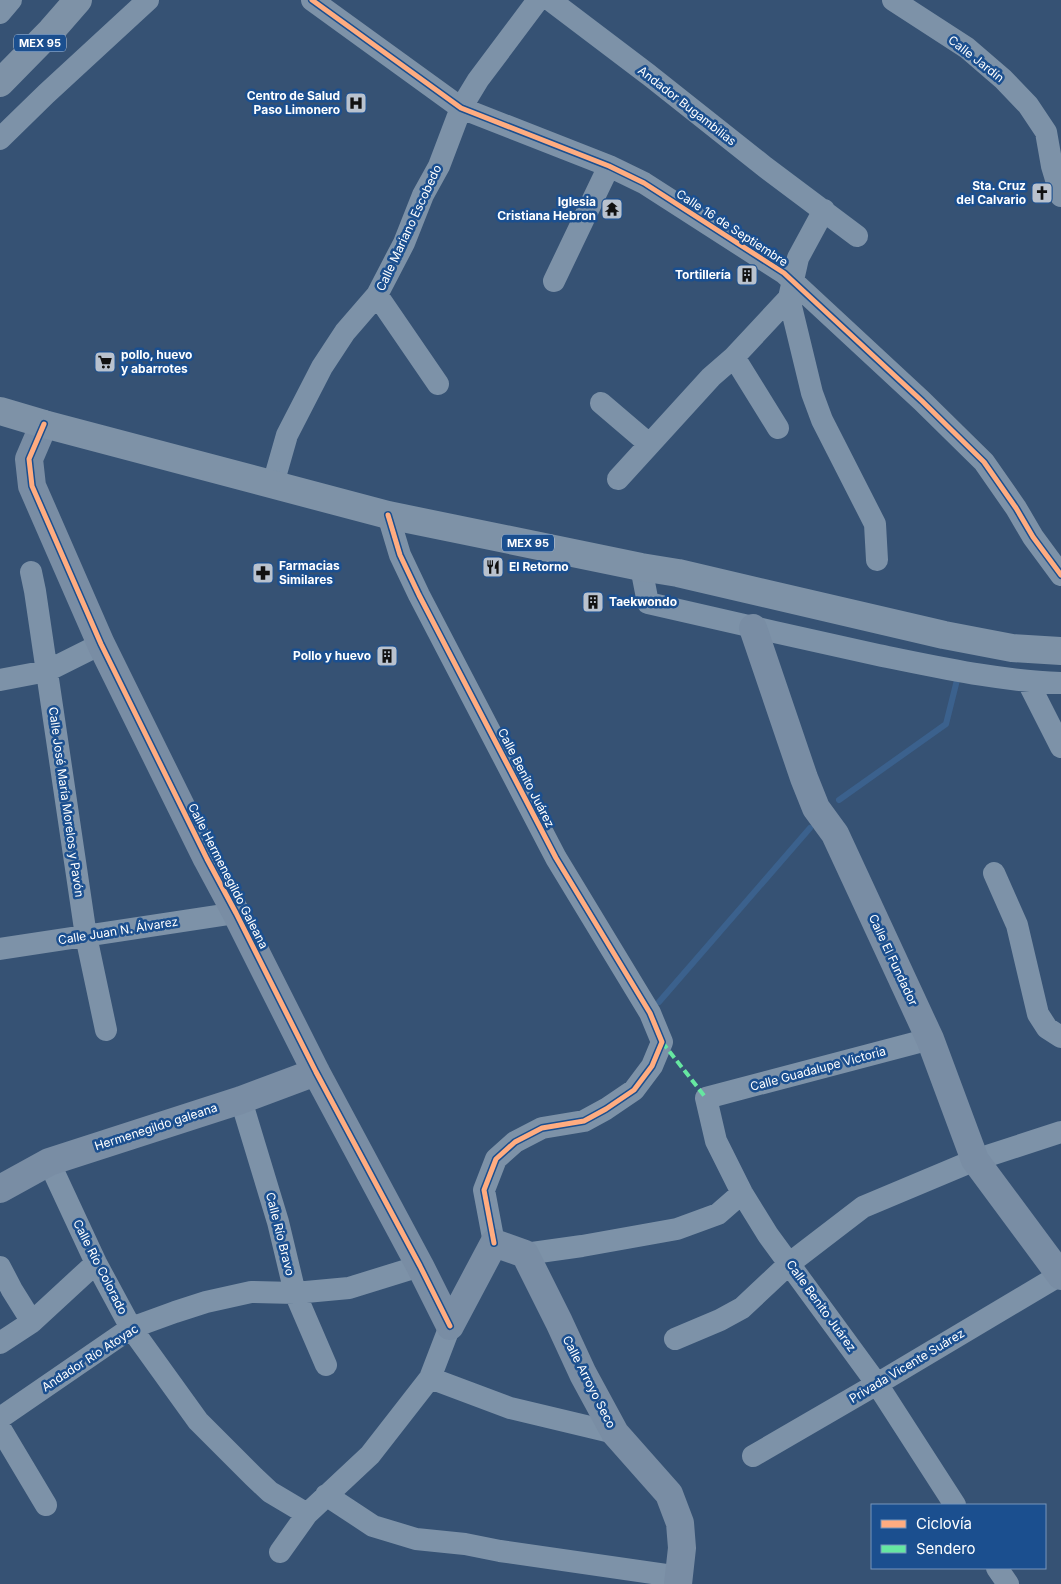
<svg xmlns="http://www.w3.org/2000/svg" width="1061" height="1584" viewBox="0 0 1061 1584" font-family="Inter,sans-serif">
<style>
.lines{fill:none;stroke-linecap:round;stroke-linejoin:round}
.stream{stroke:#3b618d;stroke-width:6}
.street{stroke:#7d92a8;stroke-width:22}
.secondary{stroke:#798da4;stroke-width:28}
.highway{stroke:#7e92a7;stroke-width:28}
.quiet{stroke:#66e7a1;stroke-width:4;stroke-dasharray:8 4;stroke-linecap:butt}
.cycleway-casing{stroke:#1b4f8f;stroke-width:8}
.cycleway{stroke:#ffac80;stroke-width:5}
.labels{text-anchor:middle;stroke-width:5;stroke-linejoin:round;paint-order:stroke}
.shield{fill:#1b4f8f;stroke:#bbcadd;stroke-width:1}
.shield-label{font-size:11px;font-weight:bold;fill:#fff}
.street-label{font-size:12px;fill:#fff;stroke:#1b4f8f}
.poi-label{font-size:12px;font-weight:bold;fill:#fff;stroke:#1b4f8f;text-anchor:end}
</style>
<rect width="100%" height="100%" fill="#365274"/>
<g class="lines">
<path class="stream" d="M839,800L946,724L957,680
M659,1002L810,828"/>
<path class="street" d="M312,0L461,108L609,166L644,183L784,273L922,401L984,462L1016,508L1033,537L1061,575
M550,0L649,75L765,167L857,236
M893,0L967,48L1003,79L1028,105L1046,132L1052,166L1061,196
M0,13L11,0
M0,139L46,94L148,0
M554,281L609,166
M377,295L438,384
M789,298L812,393L822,420L875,524L877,560
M734,357L778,428
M601,403L649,444
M618,479L711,377L734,357L789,298L798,258L824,210
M273,484L287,435L322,367L345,332L377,295L404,243L423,195L439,166L461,108L478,80L538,0
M388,515L400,555L419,595L556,858L650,1013L662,1042L652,1066L634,1090L606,1109L584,1121L542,1128L515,1142L496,1159L484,1190L494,1243
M641,567L648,603C725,621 801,638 878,655C938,667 999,681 1061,683
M31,572L35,591L86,936L106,1030
M0,680L47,671L101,644
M1028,682L1061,747
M994,873L1017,925L1038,1014L1047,1028L1061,1037
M0,949L236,913
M930,1039L706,1098L716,1141L742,1193L768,1235L877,1384L955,1505
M241,1100L278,1222L295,1293L326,1365
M49,1162L96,1263L131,1328L198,1421L254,1477L270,1492L307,1514
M525,1254L582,1246L677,1229L718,1214L742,1193
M0,1267L12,1290L32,1322
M675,1339L720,1320L742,1308L790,1263L863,1207L975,1160L1061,1132
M0,1343L32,1322L96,1263
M430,1378L510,1408L615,1433
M0,1418L131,1328L175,1312L206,1302L251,1292L295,1293L349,1288L420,1266
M0,1428L46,1505
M753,1456L877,1384L1060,1275
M326,1495L373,1526L416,1539L465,1544L500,1551L680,1577
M280,1552L307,1514L370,1455L430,1378L450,1326
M997,1568L1008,1584"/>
<path class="secondary" d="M44,424L29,459L32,486L101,644L207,859L236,913L316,1072L420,1266L450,1326
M753,628L804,778L816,808L835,834L930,1039L975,1160L1061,1276
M0,1189L49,1162L241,1100L316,1072
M450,1326L494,1243L525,1254L559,1322L583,1374L615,1433L669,1494L680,1523L682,1548L678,1584"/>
<path class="highway" d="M0,83L51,31L78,0
M0,411L44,424L388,515L641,567L678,573L944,635L1012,648L1061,651"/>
<path class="quiet" d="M662,1042L706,1098"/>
<g class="cycleway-casing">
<path id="cycleway" d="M312,0L461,108L609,166L644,183L784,273L922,401L984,462L1016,508L1033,537L1061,575
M44,424L29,459L32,486L101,644L207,859L236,913L316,1072L420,1266L450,1326
M388,515L400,555L419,595L556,858L650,1013L662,1042L652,1066L634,1090L606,1109L584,1121L542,1128L515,1142L496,1159L484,1190L494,1243"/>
</g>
<use href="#cycleway" class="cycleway"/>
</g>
<defs>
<g id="hospital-square" transform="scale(1.125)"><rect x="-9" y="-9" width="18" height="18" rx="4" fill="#b9c2ce" stroke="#1b4f8f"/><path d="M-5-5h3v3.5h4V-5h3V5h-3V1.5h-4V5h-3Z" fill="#111"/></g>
<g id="church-square" transform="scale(1.125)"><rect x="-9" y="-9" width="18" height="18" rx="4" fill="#b9c2ce" stroke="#1b4f8f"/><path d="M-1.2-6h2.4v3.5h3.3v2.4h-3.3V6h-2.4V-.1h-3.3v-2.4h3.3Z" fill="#111"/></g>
<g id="temple-square" transform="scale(1.125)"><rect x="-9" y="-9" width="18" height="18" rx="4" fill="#b9c2ce" stroke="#1b4f8f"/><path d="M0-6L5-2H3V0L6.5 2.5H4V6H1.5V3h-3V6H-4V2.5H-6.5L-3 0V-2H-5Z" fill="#111"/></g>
<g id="building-square" transform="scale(1.125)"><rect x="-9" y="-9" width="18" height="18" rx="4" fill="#b9c2ce" stroke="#1b4f8f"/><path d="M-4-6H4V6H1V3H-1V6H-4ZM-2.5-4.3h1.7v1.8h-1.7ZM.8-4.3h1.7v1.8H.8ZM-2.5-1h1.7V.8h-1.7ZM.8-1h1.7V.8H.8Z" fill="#111"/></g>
<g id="supermarket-square" transform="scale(1.125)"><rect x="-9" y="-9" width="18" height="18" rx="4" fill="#b9c2ce" stroke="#1b4f8f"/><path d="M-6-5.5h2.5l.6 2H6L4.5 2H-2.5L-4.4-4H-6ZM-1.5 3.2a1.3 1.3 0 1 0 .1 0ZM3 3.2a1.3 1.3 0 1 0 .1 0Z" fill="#111"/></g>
<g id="restaurant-square" transform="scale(1.125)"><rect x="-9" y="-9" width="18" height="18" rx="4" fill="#b9c2ce" stroke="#1b4f8f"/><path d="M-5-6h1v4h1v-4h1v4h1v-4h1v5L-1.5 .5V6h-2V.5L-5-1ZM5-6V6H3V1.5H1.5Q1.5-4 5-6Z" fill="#111"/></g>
<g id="pharmacy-square" transform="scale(1.125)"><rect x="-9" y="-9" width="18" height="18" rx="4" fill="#b9c2ce" stroke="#1b4f8f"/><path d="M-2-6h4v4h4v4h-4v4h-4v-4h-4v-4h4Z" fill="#111"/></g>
</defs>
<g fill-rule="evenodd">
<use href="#hospital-square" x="356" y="103"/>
<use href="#church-square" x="1042" y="193"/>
<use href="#temple-square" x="612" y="209"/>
<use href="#building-square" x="747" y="275"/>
<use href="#supermarket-square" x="105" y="362"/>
<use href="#restaurant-square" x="493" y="567"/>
<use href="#pharmacy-square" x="263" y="573"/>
<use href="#building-square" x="593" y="602"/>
<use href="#building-square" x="387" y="656"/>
</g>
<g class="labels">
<g class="shield">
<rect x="14" y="34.5" width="52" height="17" rx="4"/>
<rect x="502" y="534.5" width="52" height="17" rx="4"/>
</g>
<g class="shield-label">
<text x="40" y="47">MEX 95</text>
<text x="528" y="547">MEX 95</text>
</g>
<g class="street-label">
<text transform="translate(976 59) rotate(38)" y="4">Calle Jardín</text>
<text transform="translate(687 106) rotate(38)" y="4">Andador Bugambilias</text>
<text transform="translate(409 228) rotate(-65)" y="4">Calle Mariano Escobedo</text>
<text transform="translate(732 228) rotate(33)" y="4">Calle 16 de Septiembre</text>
<text transform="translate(526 778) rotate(63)" y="4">Calle Benito Juárez</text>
<text transform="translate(66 802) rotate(82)" y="4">Calle José María Morelos y Pavón</text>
<text transform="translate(228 876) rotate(63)" y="4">Calle Hermenegildo Galeana</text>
<text transform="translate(118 931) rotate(-9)" y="4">Calle Juan N. Álvarez</text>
<text transform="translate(893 960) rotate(65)" y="4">Calle El Fundador</text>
<text transform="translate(818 1069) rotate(-15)" y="4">Calle Guadalupe Victoria</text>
<text transform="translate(156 1127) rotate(-18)" y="4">Hermenegildo galeana</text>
<text transform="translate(280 1234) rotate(76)" y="4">Calle Río Bravo</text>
<text transform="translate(100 1267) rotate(63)" y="4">Calle Río Colorado</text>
<text transform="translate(821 1306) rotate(54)" y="4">Calle Benito Juárez</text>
<text transform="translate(90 1358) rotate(-33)" y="4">Andador Río Atoyac</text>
<text transform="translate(907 1366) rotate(-31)" y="4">Privada Vicente Suárez</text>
<text transform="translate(589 1382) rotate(63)" y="4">Calle Arroyo Seco</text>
</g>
<g class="poi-label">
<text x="340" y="100">Centro de Salud<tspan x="340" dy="14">Paso Limonero</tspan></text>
<text x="1026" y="190">Sta. Cruz<tspan x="1026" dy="14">del Calvario</tspan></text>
<text x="596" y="206">Iglesia<tspan x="596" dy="14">Cristiana Hebron</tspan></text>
<text x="731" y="279">Tortillería</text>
<text x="121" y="359" text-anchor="start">pollo, huevo<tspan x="121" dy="14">y abarrotes</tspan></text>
<text x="279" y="570" text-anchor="start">Farmacias<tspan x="279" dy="14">Similares</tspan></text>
<text x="509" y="571" text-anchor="start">El Retorno</text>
<text x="609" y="606" text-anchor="start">Taekwondo</text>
<text x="371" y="660">Pollo y huevo</text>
</g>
</g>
<rect x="871" y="1504" width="175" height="65" fill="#1b4f8f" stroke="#7695bc"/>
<rect x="881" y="1520" width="25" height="8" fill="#ffac80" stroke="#7695bc"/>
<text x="916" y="1529" font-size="15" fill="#ffffff">Ciclovía</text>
<rect x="881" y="1545" width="25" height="8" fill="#66e7a1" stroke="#7695bc"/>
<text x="916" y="1554" font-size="15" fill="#ffffff">Sendero</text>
</svg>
